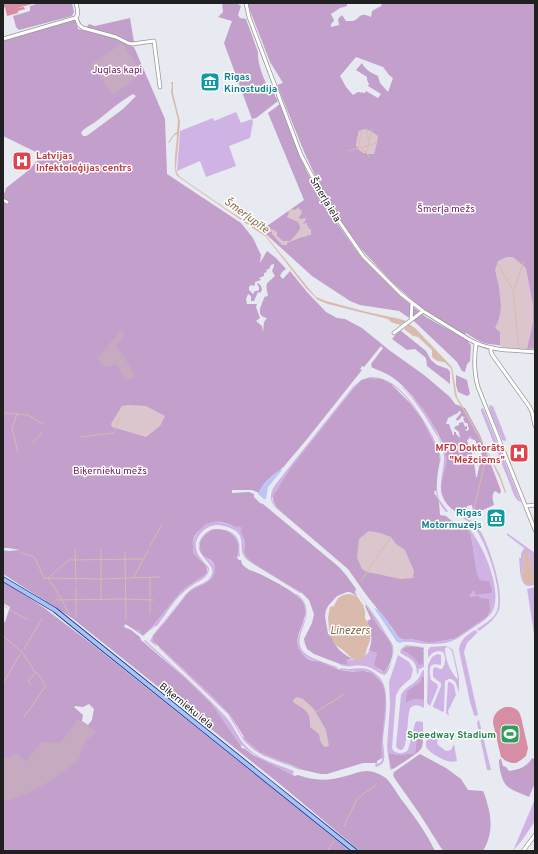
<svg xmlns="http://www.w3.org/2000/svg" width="538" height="854" viewBox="0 0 538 854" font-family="Overpass,sans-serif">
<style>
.grass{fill:#d0b3e5;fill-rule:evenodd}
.forest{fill:#c2a0cb;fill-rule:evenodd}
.wetland{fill:#dcc6ce}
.sand{fill:#bdc4f8}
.cemetery{fill:#c6abc0}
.pitch{fill:#d78da4}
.water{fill:#d9baac}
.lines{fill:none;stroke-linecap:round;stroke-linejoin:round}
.stream{stroke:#d9baac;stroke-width:1}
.minor-casing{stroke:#979797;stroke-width:4.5}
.major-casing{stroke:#0e2e8e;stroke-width:5.5}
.minor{stroke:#fff;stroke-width:3}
.major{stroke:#a9c3f4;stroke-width:4}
.labels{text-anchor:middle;stroke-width:3;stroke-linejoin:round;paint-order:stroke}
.park-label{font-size:10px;fill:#761666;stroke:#fff}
.culture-label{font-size:10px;font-weight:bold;fill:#0d838f;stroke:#fff;text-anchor:start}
.health-label{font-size:10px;font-weight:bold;fill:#be3a42;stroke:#fff;text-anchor:start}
.street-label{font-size:10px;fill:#202020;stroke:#fff}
.leisure-label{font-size:10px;font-weight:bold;fill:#27864d;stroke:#fff;text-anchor:end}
.water-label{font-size:11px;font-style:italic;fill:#8a6e47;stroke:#fff}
</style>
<rect width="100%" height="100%" fill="#e7eaf0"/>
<path class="grass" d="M236,112L241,123L252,119L253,122L250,138L229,146L236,166L206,177L200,161L177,171L180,131L213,118L214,121Z
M370,377C399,375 421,415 433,437C435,443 439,448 440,454C442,460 439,466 438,472C437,481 436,491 439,499C442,504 446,508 448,512H446C436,500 434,491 437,475C438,470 440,465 440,460C440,452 434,444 431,437C419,414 400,378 370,378L277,490L272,499L274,504L279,510L339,561L350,572L340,562L275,507C269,500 270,493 275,485L353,387L361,380Z
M402,386L419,404L434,426L441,442L446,454V463L456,511H467V514C460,515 456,513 451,508C434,494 443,477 444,460C444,454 443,450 441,445C440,440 437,435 434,431C425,415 415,400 402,387Z
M489,405L493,406L506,439V441L502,440L490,411Z
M483,408L486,415L521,502C515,500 513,493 511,487L481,411V409Z
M464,516H467C471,522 477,526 481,532C490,548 506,596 498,612C494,620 486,626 479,631L477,629C484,624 492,620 496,613C505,595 487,544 475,528C472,524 467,521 463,518Z
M210,522C220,521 228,524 237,528L238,526L243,528L240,531L245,541L244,552L247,558L257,566L302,593H300L250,562C247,560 245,558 243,555C240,548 244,538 237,532C233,528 223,525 217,525C206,525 194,537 196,548C197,557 205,561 209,568C209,579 197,581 190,587C176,596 167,613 157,626H155L143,636L130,627L129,626L137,631L140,630L144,635C158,622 168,606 181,592C188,585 198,580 206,574L208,569C207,568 206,565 205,563C201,559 195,557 193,552C189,539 200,528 210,522Z
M465,525H466C481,540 503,588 493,610C489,619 478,624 470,630C463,634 457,640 449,642C442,644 434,644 427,644C419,644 411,641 403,642V639H411L429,643L453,639L487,617L490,611L468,598L473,591H474L489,581L480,580L477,573L471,535Z
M214,529C224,529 237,531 239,543C240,547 239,552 240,556L238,557C240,538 235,530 215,530L199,545C201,558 215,559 215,571C215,582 200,585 192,590C179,601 165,622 154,636L153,640L157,646H156L150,641L153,635L186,594C188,592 190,590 193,588C199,584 208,583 211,576C219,563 189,555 202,537C205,533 209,530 214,529Z
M507,533L535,553V585C533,585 530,586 528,586C519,584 520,565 519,558H521V554L524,548L507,535ZM529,554L534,582L526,583L523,580L522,572L524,565L523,555Z
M347,576C358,591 368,607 379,622C383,630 390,638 393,646C395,653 390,671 385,675C378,674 373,667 365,666C356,664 348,668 340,665V664L347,665L345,660C356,659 362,662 369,651L377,653L375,665L381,671H385C392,666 394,654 392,646C390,637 383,632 378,625C373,619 370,611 366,604C360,595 353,585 347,576Z
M535,587V640L527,589Z
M297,594C323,615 285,638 306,654C312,659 329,664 337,667L338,669L318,662L309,659L305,656L300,650L299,651L297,647L298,638L305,618L299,597L296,595Z
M475,630L478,632L467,643L464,652L478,715L476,716L474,715L470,702L459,650C460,639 467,635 475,630Z
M145,640C172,665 200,689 225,716C235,726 238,741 250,750C262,761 279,765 294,771L293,774L292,775C275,765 256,759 242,745L241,746L212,704L183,676L144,641Z
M406,645L423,647L424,648L411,646L404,648L403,650L412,655L423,664V652L424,650V667L419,669L418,674H417C417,660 410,659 400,653L401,649Z
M445,646L449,647L453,650L459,677V693C457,686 455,674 445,681L444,708V711L443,712L433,707V706L441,686V683L433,677V669L435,667L440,669H442C446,664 446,657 443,652C436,650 432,653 428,658V650L430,647ZM448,647L452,651L458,678L457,679C450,670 445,660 445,648Z
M159,647L213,697L230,715L242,736L289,765L301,769L300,770L264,756L254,750L244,741L228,714L159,648Z
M437,654L441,655V665C438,665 434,663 431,666C429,668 430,677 431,680C432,681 436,683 437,684L438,687L430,706L427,703L428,665L432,657Z
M398,655L409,662L413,669L411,678L400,688L396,695L392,748C394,754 403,755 408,750L415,723L417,721L423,722V736L417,737L415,753L399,755L388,753L391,768L393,769L391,770L390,769L387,747L390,705L389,682Z
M341,668C357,672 364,662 379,677C392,689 384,724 383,740C383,746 385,754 384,759C384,764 379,766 376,767L375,764L380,763L382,760L381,742L384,718L385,702L383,684L375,676L367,671H351L340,670Z
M423,670H424V676L421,678L420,682L407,691L405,703L414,699L424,700V708C418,705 415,704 410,708C407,717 408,744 403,749C402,750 401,750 400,750L397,748L396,746L401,695C405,687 413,685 418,679C420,676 421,673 423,670Z
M448,682H450L454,685L456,695L448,711L449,716L446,713Z
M479,720L491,770H487L477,723V722Z
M432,731L440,736L437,742L438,745L446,751L451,750L454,744L457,761C454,762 450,762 447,761C442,759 427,752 426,746C425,741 430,735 432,731Z
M535,799V821L523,839L513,851Z"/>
<path class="forest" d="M39,3H72L74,12L72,16L19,30L16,27L13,16L30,11V6Z
M222,3H236L241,6L238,15L240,18L246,19L258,52C257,63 264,80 269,89L272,87L275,96L278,101L256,118L252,119L224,43L232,21L218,17L223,12Z
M248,3H353L347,4V6L340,8L331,14L334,20L333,22L331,24V27L339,25L338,19L342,15L346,21C346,21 353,21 353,21C361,18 359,11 371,17L372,11L381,6L382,3H535V349L507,348C500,344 492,345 484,343C478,341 472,337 466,333L465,335L423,310L391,281L362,250L345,227L321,188L305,154L277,85L283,83L270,62L249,8ZM356,57L383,67L389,75L393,78L388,92L380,83L378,76C371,73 365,69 362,63L356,70L367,77V80L369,84L368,86L381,94L378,98L366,91L365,93L358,92L353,95L346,87L340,76ZM359,131L374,154C365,153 361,154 356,145Z
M130,18L134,42C128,43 126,40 122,38C111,32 98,31 86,28L89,24L95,26Z
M75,20L78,29L116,38L129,45L134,47L165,119L167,174L241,223L253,238L261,255L260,263L267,251L276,258L286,269L282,272L280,276L283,279L290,271L307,292L326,312L337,318L345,319L362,328L389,350L424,375L450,397L455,404L465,408L480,435L501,491L500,494L495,491C491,495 493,500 494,505L483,510L475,512L473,511L472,505L467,506V511C464,511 460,512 457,511C450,510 444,500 442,493C439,481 448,469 446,456C443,433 414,394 396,380C389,374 380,371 371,367L372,366L371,365V364L383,348L381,346L364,367L362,366L360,369L362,370C336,402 312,434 286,464C276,476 265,477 259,493L252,490H232V493L249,492L254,494V497L260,503L263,504L339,567L346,575L356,589L355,592L357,596L350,592H347L337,596L328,606L326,610L325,616L328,634L332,637C336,649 342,653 352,659L346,660L347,662V665L340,664L314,654L307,649L305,644L304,639L312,623L314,614L309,600L302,593L257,566L247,558L244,552L245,541L240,531L242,528L238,526L237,528C229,524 222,521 213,522C208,522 204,526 200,530C195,534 192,539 193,546C193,548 193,551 193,552C197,560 211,563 206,574C198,580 188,585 181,592C168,606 158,622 144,635L141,634L140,630L137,631L125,624L124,627L131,630L140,637L141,640L183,676L212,704L241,746V747L243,749L244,748L253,755L295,776L298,775C314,781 329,781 346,776C353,774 360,771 367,771C374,771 382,775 387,779C392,785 397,793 401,799C414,816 426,832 435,851H360L281,785L72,618L3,574V550L8,551L20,550L8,548H3V195L5,192L6,188L29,170L42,155L3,136V41L22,35V34ZM133,94L136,96L123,109L88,135L86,136H83L81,133C84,128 89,126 94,123C107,113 119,102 133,94ZM274,264V266L272,271L275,276C266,284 265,283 268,295L266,297L265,296C262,304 254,316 267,318L264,322L263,332L262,326L256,321L260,318L256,307L257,304H247L246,299L248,294L251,296V301H254L258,292L260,293L262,290L261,286L258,283L257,284L259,287V290L257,291H255L253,294L249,290V287L251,285L254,286L255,284V282L261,280L259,278L264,276V273L267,272L266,270L269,269L271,265ZM459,411H460L461,413L456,419L457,421L461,418V416L464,417L465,418H463L465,423H467V422L469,429L467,431L465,430L466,429H467V426H466L465,427L463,422L459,423V425L456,426L454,428L459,432L460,438L456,434V432H454V435H453L449,424H446L448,418L458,413ZM470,436L471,439L475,440L477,444L476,448L482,450L481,458L477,477H476C475,469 474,461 472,453C470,448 468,444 467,440L469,439Z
M280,104L306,170L327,209L361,257L400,296L426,317L469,341L468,342L471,345L470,361L467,364L465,372L462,371L457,362L415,322L399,311L360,305L350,301L312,276L258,227L262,224L267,226L304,200L268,113Z
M400,330L426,351L431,360L437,365L448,369L450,372V384L427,366L426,358L415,349L407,350L392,339Z
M456,375L467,380L470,394L467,396L458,392L456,385Z
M370,378L382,379L391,384L410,403L422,419L439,453L440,460L437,477L436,491H434L435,495H436L439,502L440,515L446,516L453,522L465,525L471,535L477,573L480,580L489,581L492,590L491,593L476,595L474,591H473L469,597L479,596L480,598L489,599L490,611L487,617L457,637L453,639L429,643L411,639H401L399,638L388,622L367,596L348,569L279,510C273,503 270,497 277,490L290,469L355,387L362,380Z
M212,530C231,527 243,539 237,558L239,560H241C241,561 242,564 243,565C247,570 254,571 260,574C270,579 296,592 301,600C314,618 291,634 299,650H300C302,653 305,657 308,659C312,661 316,661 320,662C329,665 337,670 346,671C359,673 367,667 377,678C379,680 382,682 383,685C388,700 383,725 382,740C381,746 382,752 382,758L377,761V763H363L327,774H321L303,770L260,752L246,740L230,715L213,697L153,641V637L154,635C161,627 168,618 175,609C180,603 184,597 189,592C196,586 210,584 214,575C215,571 215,566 213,563C211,559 206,558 203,555C195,545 203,535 212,530Z
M3,581L43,607L93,645L252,772L350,851H3V622H5L10,607L3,603ZM89,704L94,709L92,720L88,725L82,721L83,715L74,707L75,706L83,707Z
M366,605C370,611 373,618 377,624C386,637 397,643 391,660C389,665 388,668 385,671H382L374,665L377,653L369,651C373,638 372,634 367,621L371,619L365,606Z
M411,646L424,648L423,652V664L419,665C415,657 410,654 402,650L404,648Z
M424,676V700L414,699L405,703L407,691L420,682L421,678Z
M423,736C423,740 423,746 421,749C416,755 399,765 393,769L391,768L388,753L399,755L415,753L417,737Z
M420,754L446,768L461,779L468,790L483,791C486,797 487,803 489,810C492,825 491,837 483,851H443L419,813L395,779L393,775L394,772Z
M532,758L534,759L535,783L529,797C523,794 510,790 506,785C501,779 499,767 499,760L500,759H501L503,766L506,767L509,771C518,770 527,767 532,758Z"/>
<path class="wetland" d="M364,129L371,131L378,136L377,143L374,154H366V153C361,153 359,149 356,145L359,131Z
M299,207V210L301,209C303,215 300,214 299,218L301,219L306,218L305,221L303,224H304L306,223H307V225L309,228V229H311V235H309L304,237H302L287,243V245H282L272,234V232H265L266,228L272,229L275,231L277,232V236L283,241H290L295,236L300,229V226L298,222L287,217L289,213L288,212L291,209L295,210Z
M507,257H513L526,268L533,305V323L527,349L507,348L500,346V332L495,328L499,319L501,307L499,287L495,270L498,261Z
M129,405L146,406L165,416L160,426L146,437L112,427L111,424L122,406Z
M369,531L380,533L391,537L396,544L405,550L414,571L413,578L401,579L367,572L362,569L357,558L359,539Z
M297,697L303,699L314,709L326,730L329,746L325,747C320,743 320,739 319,734L310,727C311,711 305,710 293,702L294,699Z"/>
<path class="sand" d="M281,469L282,470L268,487L266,499H264L258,494C263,483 271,476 281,469Z
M374,608C386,611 392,636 403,639V642L400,643L397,642Z"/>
<path class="cemetery" d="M122,43L142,73L113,95L91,65Z
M121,331L125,334L116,346L125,358L135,377L125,380L117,365L104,367L97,358Z
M78,719L96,732L85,741L78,761L48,782L32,791L3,802V760L16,753L26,761L42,742L60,743Z"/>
<path class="pitch" d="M3,3H36L17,8L24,7L25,9L18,11V13L7,16L5,7L3,8Z
M505,707H511L516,709L519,712L521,717L528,748L526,756L521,760L516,763H512L506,761L501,757L493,723C493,715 497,710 505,707Z"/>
<path class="water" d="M171,82H173V93L180,122L176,168L177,173L180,177L228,210L258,229L267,237L310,290L316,297L326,301L367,312L400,319L406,321L400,325L391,322L388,319L328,304L318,300L306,288L266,237L177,176C172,167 177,144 177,134C173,135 172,140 169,143H168L174,134L177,132L178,120L171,92L172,84H171Z
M409,324L415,328L452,367L457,397L474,426L500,475L506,492L505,493L500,479L488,454L455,396L451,368L444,362L437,361L432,357V350L418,337L413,336L404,329Z
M528,551L535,582C533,583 529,584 527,584C520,582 522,569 524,565L523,553Z
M348,594H350L357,596L363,605L365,611V618L371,630L370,641L367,648L365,657L361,659L360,661L357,662L355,660L352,659C347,653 341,648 334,644L332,637L330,636L328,618L330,607L334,606C338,598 338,596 348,594Z"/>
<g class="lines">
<path class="stream" d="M367,128L368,139
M358,148L362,130
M361,148L370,157
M348,151L377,143
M366,154L372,129
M262,233L265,232
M498,264L513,290
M519,349L513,291L524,261
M3,413L28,415L43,424
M17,414L12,429L18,452
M115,430L118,420L121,416
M80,437L114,433V432
M33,443L42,432
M474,509L487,453
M150,546L161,526
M75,550L76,582
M101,550V599
M125,552L126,619
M21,553L32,556L35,558L44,578L101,579L159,577
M134,577L149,549
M361,581L390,538
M76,588V617
M55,600L126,599L154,600
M3,604L7,608
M10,610L28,620
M150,613V578
M69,614L62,600L48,578L69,560L144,559
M3,636L22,652L35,672
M24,649L42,619
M3,683L21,653
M316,712L343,695
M24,717L46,686L36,672L28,681L31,685
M344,826L357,799L377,784
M327,851L334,841"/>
<g class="minor-casing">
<path id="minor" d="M246,3L249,17L301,155L316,183L339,221L363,256L401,294L423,311L470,340C490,351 512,350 535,352
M76,18L79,25L83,28L116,37L128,43L132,44L154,41L160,87
M3,39L75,18C80,15 77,8 76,3
M3,200L7,202
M411,320L412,303
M394,333L423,311
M476,344C474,358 474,373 478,387L535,530
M491,349V352L493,356L529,406L532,412L535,426
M526,506L535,505
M523,851L535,835"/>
</g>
<g class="major-casing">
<path id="major" d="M3,579L55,610L71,623L355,851"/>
</g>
<use href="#minor" class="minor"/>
<use href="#major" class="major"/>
</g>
<defs>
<g id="museum-square" transform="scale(1)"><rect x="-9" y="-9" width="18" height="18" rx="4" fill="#0f9aa8" stroke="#fff"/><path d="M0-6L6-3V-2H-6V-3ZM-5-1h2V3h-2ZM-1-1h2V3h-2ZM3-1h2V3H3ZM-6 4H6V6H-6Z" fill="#fff"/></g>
<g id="hospital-square" transform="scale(1)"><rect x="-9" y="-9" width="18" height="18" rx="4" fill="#e0444e" stroke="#fff"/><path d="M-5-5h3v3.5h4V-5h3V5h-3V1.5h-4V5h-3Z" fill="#fff"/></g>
<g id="stadium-square" transform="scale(1)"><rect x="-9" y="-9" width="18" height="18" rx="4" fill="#2e9e5b" stroke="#fff"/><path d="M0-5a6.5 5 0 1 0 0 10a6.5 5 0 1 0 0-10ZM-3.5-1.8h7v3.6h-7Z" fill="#fff"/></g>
</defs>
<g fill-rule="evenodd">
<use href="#museum-square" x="210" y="82"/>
<use href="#hospital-square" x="22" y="161"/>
<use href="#hospital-square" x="519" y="453"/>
<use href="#museum-square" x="496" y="518"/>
<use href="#stadium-square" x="510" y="734"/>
</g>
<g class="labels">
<g class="park-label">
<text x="117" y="73">Juglas kapi</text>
<text x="446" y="212">Šmerļa mežs</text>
<text x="110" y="474">Biķernieku mežs</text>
</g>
<g class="culture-label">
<text x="224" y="80">Rīgas<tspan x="224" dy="12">Kinostudija</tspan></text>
<text x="482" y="516" text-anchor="end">Rīgas<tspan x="482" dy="12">Motormuzejs</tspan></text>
</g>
<g class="health-label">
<text x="36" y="159">Latvijas<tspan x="36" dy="12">Infektoloģijas centrs</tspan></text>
<text x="505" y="451" text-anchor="end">MFD Doktorāts<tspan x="505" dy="12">"Mežciems"</tspan></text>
</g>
<g class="street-label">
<text transform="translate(326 199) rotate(59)" y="4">Šmerļa iela</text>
<text transform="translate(187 705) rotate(39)" y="4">Biķernieku iela</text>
</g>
<g class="leisure-label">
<text x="496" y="738">Speedway Stadium</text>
</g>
<g class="water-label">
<text transform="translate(247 215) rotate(36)" y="4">Šmerļupīte</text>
<text x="350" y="634">Linezers</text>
</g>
</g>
<rect width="538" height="854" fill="none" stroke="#202020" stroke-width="8"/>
</svg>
